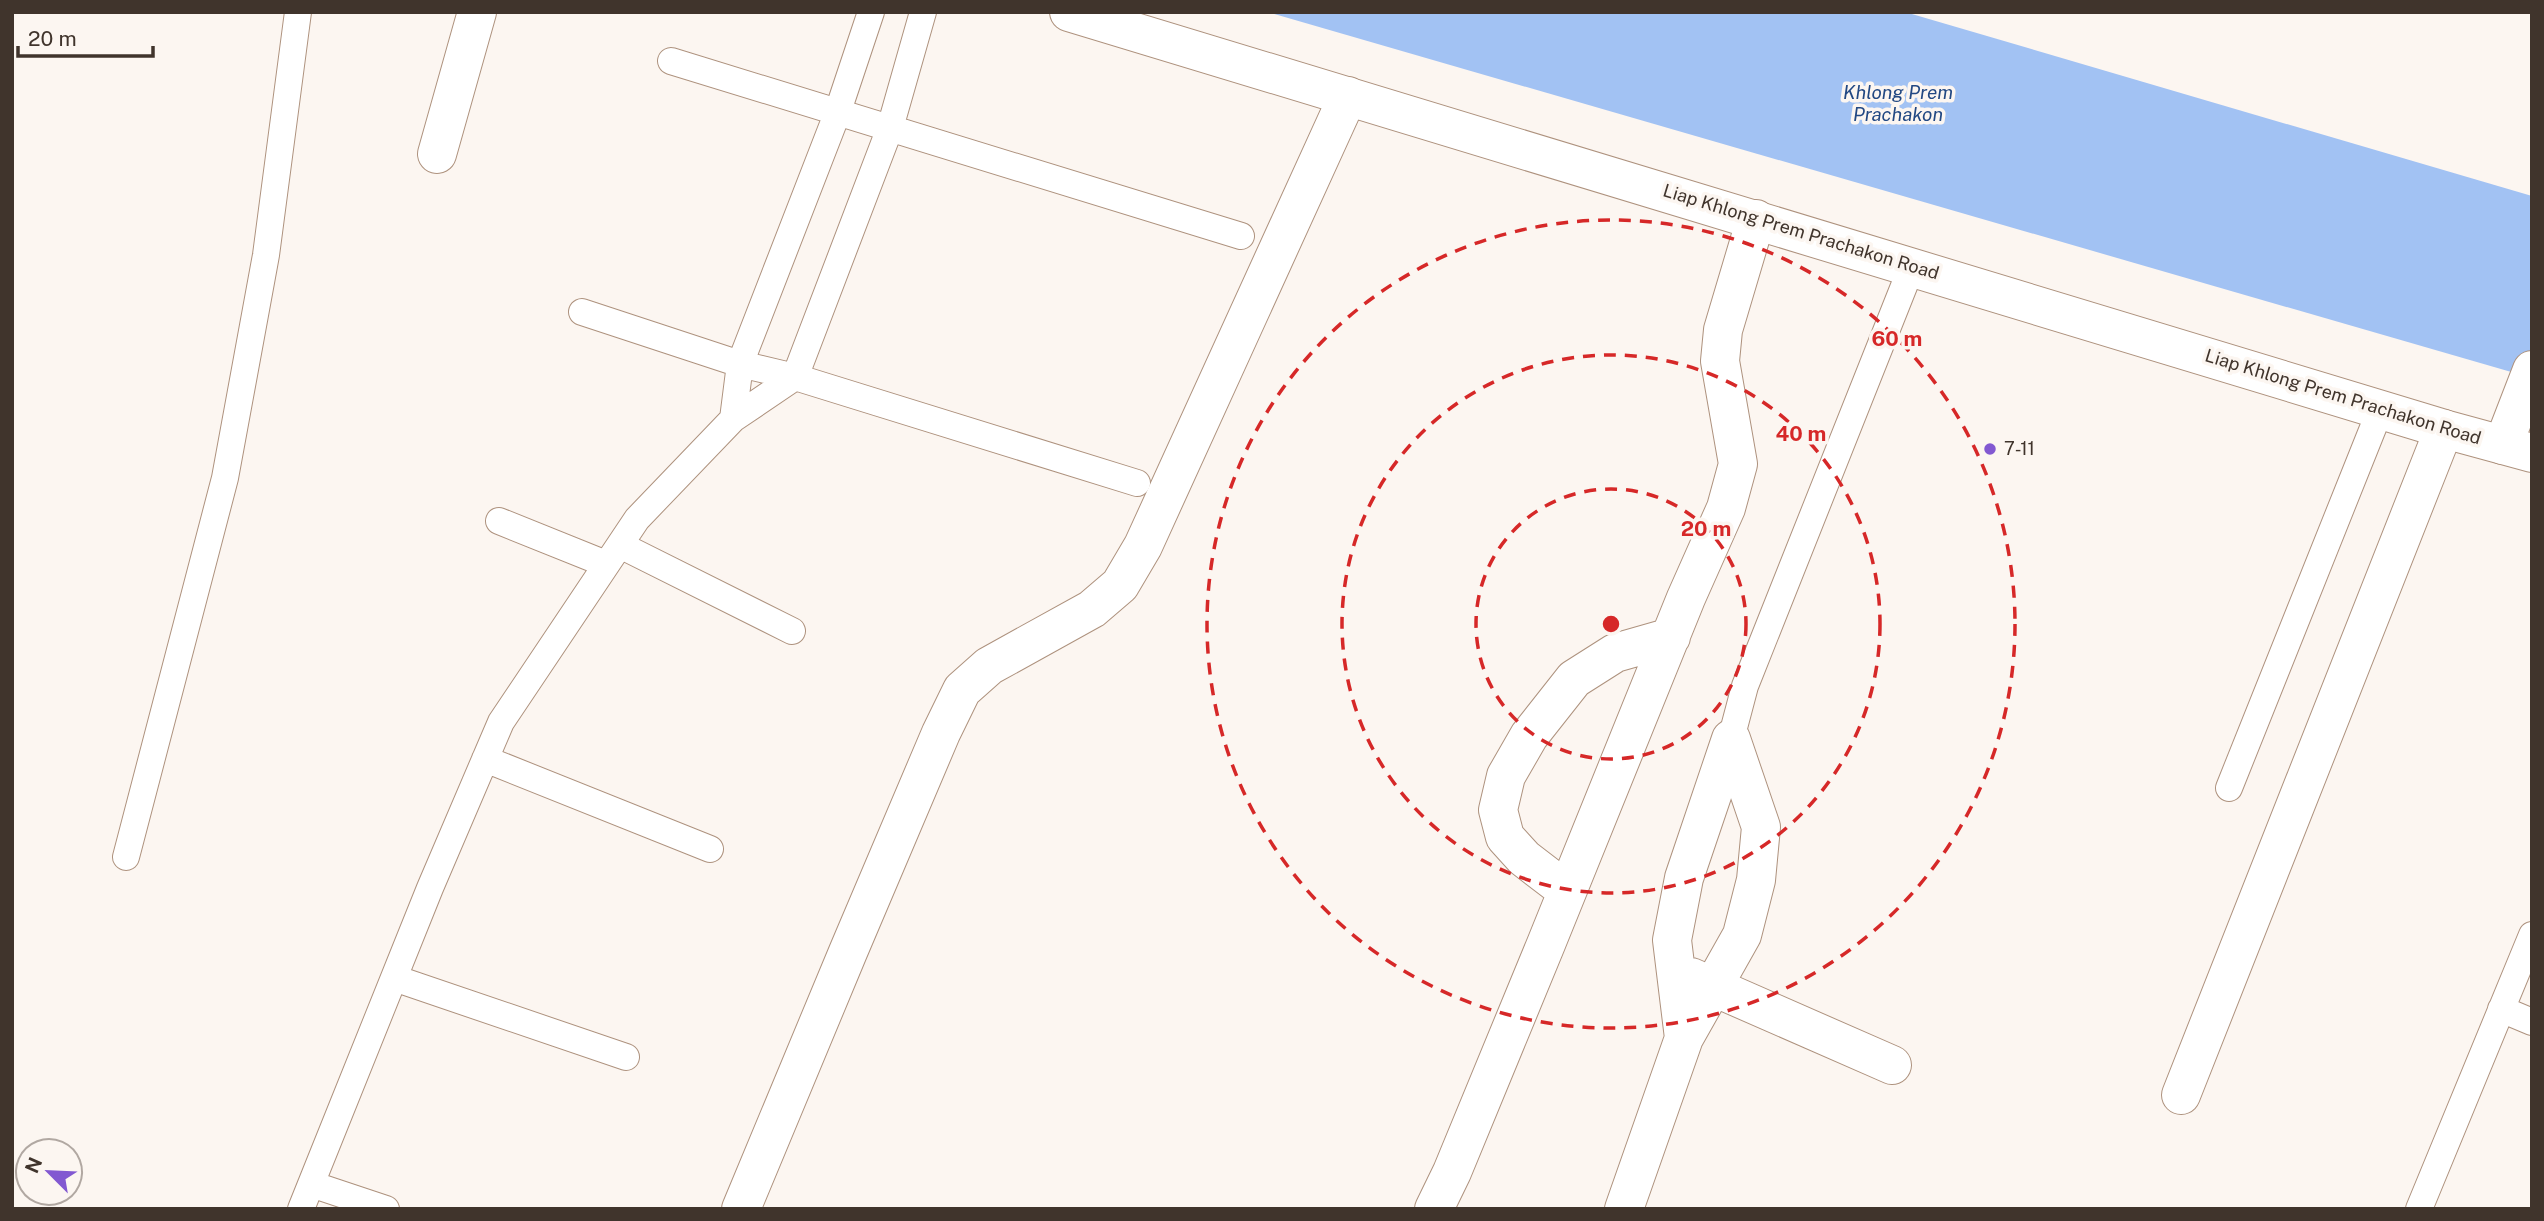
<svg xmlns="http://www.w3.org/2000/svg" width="2544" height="1221" viewBox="0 0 2544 1221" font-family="'Public Sans',sans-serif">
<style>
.water{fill:#a2c2f3}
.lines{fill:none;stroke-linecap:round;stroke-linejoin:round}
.lane-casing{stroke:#ae927e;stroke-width:28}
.street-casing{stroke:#ae927e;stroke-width:40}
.secondary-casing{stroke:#ae927e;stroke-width:40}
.lane{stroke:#fff;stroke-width:26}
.street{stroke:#fff;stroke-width:38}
.secondary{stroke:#fff;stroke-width:38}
.ring{fill:none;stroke:#d62828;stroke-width:3.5;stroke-dasharray:12 9}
.poi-dot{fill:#8258d1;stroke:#fcf6f1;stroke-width:2.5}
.labels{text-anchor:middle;stroke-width:7;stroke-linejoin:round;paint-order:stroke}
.street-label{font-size:18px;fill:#40342c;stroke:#fcf6f1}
.poi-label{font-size:18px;fill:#40342c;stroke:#fcf6f1;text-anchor:start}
.water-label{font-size:19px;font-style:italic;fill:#224883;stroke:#fcf6f1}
.centre{fill:#d62828;stroke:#fcf6f1;stroke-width:3.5}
.ring-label{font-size:21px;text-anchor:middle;font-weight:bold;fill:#d62828;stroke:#fcf6f1;stroke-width:7;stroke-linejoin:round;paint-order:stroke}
</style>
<rect width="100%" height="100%" fill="#fcf6f1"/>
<path class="water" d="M1267,12H1905L2532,196V378Z"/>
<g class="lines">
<g class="lane-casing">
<path id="lane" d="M671,61L1241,236
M582,312L740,364L795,377L1137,483
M733,419L740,364L837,114L871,12
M499,521L606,564
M620,545L792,631
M1731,739L1745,686L1912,266
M485,759L710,849
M2229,788L2381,408
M126,857L225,478L266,255L298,12
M394,978L626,1057
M2501,1009L2532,1022
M311,1184L386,1209
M301,1209L430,888L501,722L637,519L733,419L795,377L890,128L923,12
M2419,1209L2532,935"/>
</g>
<g class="street-casing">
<path id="street" d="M437,154L477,12
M2503,445L2532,370
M1567,891L1524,858L1505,837L1498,810L1506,776L1529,736L1574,679L1615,653L1671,637
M1691,977L1892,1065
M1684,1038L1672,940L1684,878L1731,739
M2181,1095L2444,429
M741,1209L848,952L941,733L962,690L989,666L1092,609L1120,585L1143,546L1348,96
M1434,1209L1452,1172L1546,944L1686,598L1726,508L1738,464L1720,361L1723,330L1756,219
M1624,1209L1684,1038L1742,935L1756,880L1761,827L1731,739"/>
</g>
<g class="secondary-casing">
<path id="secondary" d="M1069,12L2444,429L2532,453"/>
</g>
<use href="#lane" class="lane"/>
<use href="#street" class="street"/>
<use href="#secondary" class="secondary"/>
</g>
<g class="ring">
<circle cx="1611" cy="624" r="135"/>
<circle cx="1611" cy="624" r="269"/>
<circle cx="1611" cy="624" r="404"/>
</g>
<circle class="poi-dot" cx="1990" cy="449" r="7"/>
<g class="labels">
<g class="street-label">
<text transform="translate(1801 232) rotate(17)" y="6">Liap Khlong Prem Prachakon Road</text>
<text transform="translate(2343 397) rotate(17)" y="6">Liap Khlong Prem Prachakon Road</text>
</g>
<g class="poi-label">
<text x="2004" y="455">7-11</text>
</g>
<g class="water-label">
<text x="1898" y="99">Khlong Prem<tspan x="1898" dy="22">Prachakon</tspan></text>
</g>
</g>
<circle cx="1611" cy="624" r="10" class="centre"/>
<g class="ring-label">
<text x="1897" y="346">60 m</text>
<text x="1801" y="441">40 m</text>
<text x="1706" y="536">20 m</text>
</g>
<rect width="2544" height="1221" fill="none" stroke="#40342c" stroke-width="28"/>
<g transform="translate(49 1172) rotate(294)"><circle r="33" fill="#fcf6f1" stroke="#b1a8a2" stroke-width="2"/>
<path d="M0-5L12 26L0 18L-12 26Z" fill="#8258d1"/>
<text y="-10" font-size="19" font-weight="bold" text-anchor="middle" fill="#40342c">N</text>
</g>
<path d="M18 46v10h135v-10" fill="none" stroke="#40342c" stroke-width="3.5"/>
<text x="28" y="46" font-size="21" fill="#40342c" stroke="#fcf6f1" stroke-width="5" paint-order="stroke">20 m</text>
</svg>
